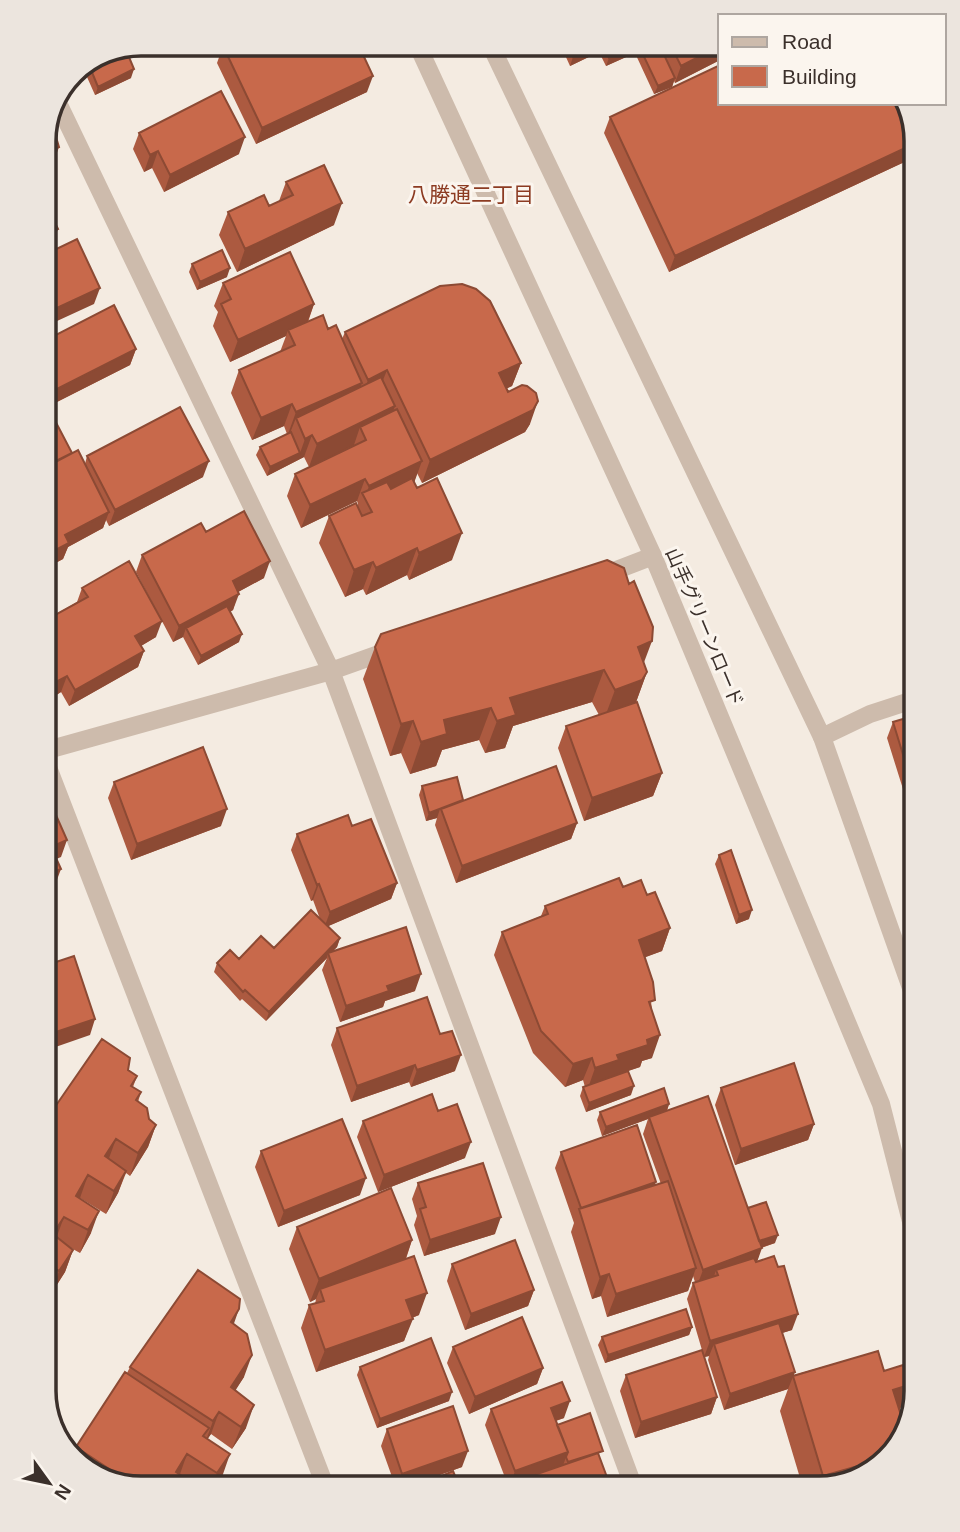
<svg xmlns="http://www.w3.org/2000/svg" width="960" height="1532" viewBox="0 0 960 1532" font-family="Helvetica,'Noto Sans JP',sans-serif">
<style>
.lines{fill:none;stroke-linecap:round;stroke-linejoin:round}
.minor{stroke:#cdbbac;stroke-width:18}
.tertiary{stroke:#cdbbac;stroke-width:18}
.wall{fill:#ac5a40}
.shaded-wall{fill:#8c4a34}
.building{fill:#c8694b;stroke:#8c4a34;stroke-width:2}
.labels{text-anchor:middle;stroke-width:6;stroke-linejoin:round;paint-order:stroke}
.street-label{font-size:19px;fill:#3b302b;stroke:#fbf5ee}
.neighbourhood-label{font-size:21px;fill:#8c3b22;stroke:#fbf5ee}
.rim{fill:none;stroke:#3b302b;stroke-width:3.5}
</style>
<rect width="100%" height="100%" fill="#f4ebe1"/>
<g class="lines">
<path class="minor" d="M58,103L331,671L634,1488
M601,576L653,556
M822,737L870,714L916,699
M44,751L331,671L393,649
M44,757L326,1488"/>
<path class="tertiary" d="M417,44L653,556L881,1104L916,1241
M490,44L822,737L916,1002"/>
</g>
<path class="wall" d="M553,44H659L661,48L662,44H720V60L675,83L674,81L672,87L654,94L635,53L606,66L599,52L570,66L561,46L555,49Z
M223,46L367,92L256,144L217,63Z
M126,50L131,78L95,95L83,68Z
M907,103L916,141L913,158L669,272L604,133L610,117Z
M139,133L239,154L164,192L152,168L144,172L133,149Z
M286,182L334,225L237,272L219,235L228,212L269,206L279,201Z
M192,264L227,277L197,290L189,272Z
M223,283L314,304L308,322L328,329L342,339L345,332L521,363L512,386L507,388L530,424L525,432L422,483L417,473L414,482L452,560L409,580L407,575L366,595L363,589L345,597L319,543L329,516L357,507L358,504L357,501L301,528L287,496L295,474L309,467L304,457L267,476L256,455L260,447L287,434L284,426L252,440L231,393L239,370L280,352L286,336L230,362L213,326L218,312L214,306Z
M44,341L136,349L130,365L49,406L44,396Z
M44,415L72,453L85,464L87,456L203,477L109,526L106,520L103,528L68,547L63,559L44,569Z
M206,532L264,578L238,592L233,610L230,612L239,642L198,665L183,637L173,642L136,572L142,555Z
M82,588L156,637L141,646L144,651L138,667L69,706L61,692L50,699L44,687V621L77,602Z
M375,647L644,663L647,672L636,702L662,773L653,796L584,821L558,748L566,726L599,715L592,702L513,726L505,748L485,753L479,740L442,750L436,766L410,774L401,753L390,756L363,679Z
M916,715V820L913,821L887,738L893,722Z
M114,782L221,826L131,860L108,798Z
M422,786L463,800L577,823L571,839L456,883L435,825L437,818L426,821L419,795Z
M352,826L397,883L391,899L328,926L340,938L337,947L332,952L415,991L385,1001L383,1007L340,1022L322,970L327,958L266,1021L242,999L240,1001L214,972L217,963L239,959L274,948L320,919L313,900L311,901L291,850L297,834Z
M719,855L749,919L736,924L715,864Z
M623,887L647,895L670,928L662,951L645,957L652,1009V1058L642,1061L640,1067L628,1071L631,1095L586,1112L580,1096L583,1087H585L583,1080L565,1087L533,1053L494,955L502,932L541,916L545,906Z
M337,1028L440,1034L455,1071L411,1087L409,1082L351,1102L331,1045Z
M128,1070L137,1076L133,1087L141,1092L138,1102L149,1119L156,1125L148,1147L130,1176L126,1173L118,1193L106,1214L80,1198L91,1233L80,1253L71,1248L73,1250L65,1272L51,1294L45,1290L44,1294V1096L57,1104Z
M721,1088L814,1124L808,1140L735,1165L715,1105Z
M669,1104L667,1111L748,1208L775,1243L761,1248L757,1261L792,1330L782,1333L794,1375L878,1351L862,1478L819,1488H803L780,1411L788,1389L724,1410L708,1360L709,1356L704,1357L687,1299L693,1283L695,1282L693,1276L688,1291L607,1317L601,1296L592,1299L571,1232L574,1223L555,1168L561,1152L655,1185L661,1184L643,1134L648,1119L602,1136L597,1120L600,1112Z
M438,1111L465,1158L378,1192L357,1137L363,1121Z
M261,1151L360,1195L278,1227L255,1167Z
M418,1183L495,1234L424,1256L414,1225L417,1216L412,1199Z
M297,1227L412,1240L406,1259L419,1315L412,1318L404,1341L316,1372L301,1328L309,1305L315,1304L316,1299L310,1302L289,1249Z
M452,1264L534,1290L528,1306L465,1330L447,1281Z
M234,1324L244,1377L235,1390L246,1428L232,1449L211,1434L207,1439L222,1477L214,1488H135L87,1472L75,1452L76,1447L127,1373L130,1367Z
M692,1327L689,1335L605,1363L598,1345L602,1337Z
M453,1347L543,1368L537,1384L469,1414L447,1363Z
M360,1367L449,1401L377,1428L357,1375Z
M626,1375L717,1397L711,1414L635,1438L620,1391Z
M491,1409L564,1418L556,1421L557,1425L600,1459L611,1488H532L535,1478L509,1488L485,1425Z
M387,1429L462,1467L403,1488H396L381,1446Z"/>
<path class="shaded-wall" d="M557,44H562L561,46L555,49Z
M602,44L599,52L570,66L573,57Z
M638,44L635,53L606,66L609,58Z
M720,46V60L675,83L681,66Z
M134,69L131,78L95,95L98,87Z
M373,76L367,92L256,144L262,128Z
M675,78L672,87L654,94L658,86Z
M245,137L239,154L164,192L170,175Z
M916,143V149L913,158L669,272L675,256Z
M59,147L53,164L44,166V152Z
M158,151L152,168L144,172L150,155Z
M342,203L334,225L237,272L245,249Z
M58,229L52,245L44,249V235Z
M230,268L227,277L197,290L200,282Z
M100,288L94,304L44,327V314Z
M314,304L306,326L288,330L286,336L230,362L238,340Z
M136,349L130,365L49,406L55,390Z
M521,363L512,386L491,396L499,373Z
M387,370L378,393L360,402L368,380Z
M362,383L353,405L296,418L290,433L288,434L296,412Z
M538,401L530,424L525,432L422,483L430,460Z
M292,404L284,426L252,440L261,418Z
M395,406L387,429L360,427L354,445L309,467L317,444Z
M312,435L304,457L267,476L270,467L300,453L305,439Z
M209,461L203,477L109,526L115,510Z
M422,461L414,483L365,498L369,486Z
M365,479L357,501L301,528L310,505Z
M109,512L103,528L68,547L63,559L44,569V556L65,535Z
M462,533L452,560L409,580L419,553Z
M417,548L407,575L366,595L376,568Z
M270,561L264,578L227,598L233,581Z
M373,562L363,589L345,597L354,570Z
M239,594L233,610L189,634L186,628L183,637L173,642L179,626Z
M162,621L156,637L129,653L135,636Z
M242,634L239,642L198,665L201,656Z
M652,641L640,673L638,647Z
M144,651L138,667L69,706L75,690Z
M604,670L592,702L513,726L505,748L485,753L497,721L510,698Z
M647,672L635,705L603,722L615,690Z
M67,676L61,692L50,699L56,682Z
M491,708L479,740L442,750L436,766L410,774L421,742L444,720Z
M413,721L401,753L390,756L401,724Z
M662,773L653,796L584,821L592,798Z
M227,809L221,826L131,860L137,844Z
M440,809L437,818L426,821L429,813Z
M916,811V820L913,821Z
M577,823L571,839L456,883L462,866Z
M67,840L61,857L45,864L51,847Z
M61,869L55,885L44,890V876Z
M397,883L391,899L324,928L330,912Z
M319,884L313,900L311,901L317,885Z
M752,910L749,919L736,924L739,915Z
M670,928L662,951L630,963L639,940Z
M340,938L337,947L329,955L328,953L327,958L266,1021L269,1012Z
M421,974L415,991L385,1001L383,1007L340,1022L346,1006L387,986Z
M95,1019L90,1035L44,1051V1036Z
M660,1035L652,1058L642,1061L640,1067L613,1076L587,1091L595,1068L647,1040Z
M461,1055L455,1071L411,1087L417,1070Z
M592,1058L583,1080L565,1087L573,1064Z
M415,1065L409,1082L351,1102L357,1086Z
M634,1086L631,1095L586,1112L589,1103Z
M669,1104L666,1113L649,1117L648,1119L602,1136L606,1127Z
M814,1124L808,1140L735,1165L741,1149Z
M156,1125L148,1147L130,1176L138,1153Z
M116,1139L108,1161L105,1156Z
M471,1142L465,1158L378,1192L384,1175Z
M126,1171L118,1193L106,1214L114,1191Z
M88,1175L80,1198L67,1219L76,1196Z
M366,1178L360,1195L278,1227L284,1211Z
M656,1182L650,1198L581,1208Z
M99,1211L91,1233L80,1253L88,1230Z
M64,1217L56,1239L53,1234Z
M501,1217L495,1234L424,1256L430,1240Z
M778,1235L775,1243L751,1251L754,1243Z
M412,1240L404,1263L320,1289L316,1299L310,1302L319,1279Z
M762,1248L756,1265L718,1275L716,1270L713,1280L697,1286L703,1270Z
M73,1250L65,1272L51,1294L59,1271Z
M696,1268L688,1291L607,1317L616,1294Z
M609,1274L601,1296L592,1299L600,1277Z
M534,1290L528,1306L465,1330L471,1314Z
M427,1293L419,1315L398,1323L406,1300Z
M239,1309L231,1332V1322Z
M798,1314L792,1330L717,1353L714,1344L709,1356L704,1357L710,1341Z
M413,1319L404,1341L316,1372L325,1350Z
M692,1327L689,1335L605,1363L608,1355Z
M252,1355L244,1377L223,1410L231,1387Z
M543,1368L537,1384L469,1414L475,1397Z
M795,1372L788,1389L724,1410L730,1394Z
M909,1385L896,1421L893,1390Z
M452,1392L449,1401L377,1428L380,1419Z
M717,1397L711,1414L635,1438L641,1422Z
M570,1401L564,1418L545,1424L551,1408Z
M254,1405L246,1428L232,1449L241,1427Z
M219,1412L211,1434L205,1443L213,1421Z
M468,1451L462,1467L403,1488H397L402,1474Z
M568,1452L562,1468L537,1474L535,1478L509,1488L515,1471Z
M187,1454L179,1477L176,1472Z
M230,1454L222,1477L214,1488H212L217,1473Z
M858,1466L853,1480L818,1488L823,1476Z
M870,1471L862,1478L859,1479L860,1474Z"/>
<path class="building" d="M229,44H358L373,76L262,128L223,46Z
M567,44H602L573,57Z
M603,44H659L675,78L658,86L638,44L609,58Z
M670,44H720V46L681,66Z
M126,50L134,69L98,87L89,65Z
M720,65V103H904L913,126L916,143L675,256L610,117Z
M221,91L245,137L170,175L158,151L150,155L139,133Z
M904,103H907L911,117Z
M51,120L59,147L44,152V135Z
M324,165L342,203L245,249L228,212L264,195L269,206L293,195L286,182Z
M44,200L58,229L44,235Z
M77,239L100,288L44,314V255Z
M222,250L230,268L200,282L192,264Z
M290,252L314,304L238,340L221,304L231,299L223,283Z
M462,284L476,289L490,301L521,363L499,373L508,392L522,385L527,386L536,393L538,401L533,410L430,460L387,370L368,380L345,332L440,286Z
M114,305L136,349L55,390L44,368V341Z
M323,315L328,329L336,325L362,383L296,412L292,404L261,418L239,370L295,345L288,330Z
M381,377L395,406L317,444L312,435L305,439L296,418Z
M180,407L209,461L115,510L87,456Z
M397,409L422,461L369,486L365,479L310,505L295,474L366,440L360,427Z
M50,411L72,453L46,466L44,462V415Z
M291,432L300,453L270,467L260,447Z
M78,450L109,512L65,535L69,543L44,556V468Z
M412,478L417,488L437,478L462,533L419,553L417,548L376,568L373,562L354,570L329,516L356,503L362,516L372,512L362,493L387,482L391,489Z
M244,511L270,561L233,581L239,594L179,626L142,555L201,523L206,532Z
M607,560L624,568L629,584L634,581L653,627L652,641L638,647L647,672L642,680L615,690L604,670L510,698L516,715L497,721L491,708L444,720L447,734L421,742L413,721L401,724L375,647L381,634Z
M129,561L162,621L135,636L144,651L75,690L67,676L56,682L44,661V621L88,597L82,588Z
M227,606L242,634L201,656L186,628Z
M637,702L662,773L592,798L566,726Z
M916,715V797L893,722Z
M203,747L227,809L137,844L114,782Z
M556,766L577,823L462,866L441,809Z
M457,777L463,800L429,813L422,786Z
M44,788L67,840L51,847L61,869L44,876Z
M348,815L352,826L371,819L397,883L330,912L319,884L317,885L297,834Z
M731,850L752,910L739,915L719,855Z
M619,878L623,887L641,880L647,895L655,892L670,928L639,940L653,982L655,1000L649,1002L660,1035L647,1040L648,1045L617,1055L619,1060L595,1068L592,1058L573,1064L541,1031L502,932L548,914L545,906Z
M311,910L340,938L269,1012L245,990L243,992L217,963L230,950L239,959L261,936L274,948Z
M406,927L421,974L387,986L389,991L346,1006L328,953Z
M74,956L95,1019L44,1036V966Z
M427,997L440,1034L452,1031L461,1055L417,1070L415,1065L357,1086L337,1028Z
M102,1039L130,1058L128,1070L137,1076L131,1086L141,1092L136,1100L147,1108L149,1119L156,1125L138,1153L116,1139L105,1156L126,1171L114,1191L88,1175L76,1196L99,1211L88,1230L64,1217L53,1234L73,1250L59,1271L44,1261V1096L57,1104Z
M794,1063L814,1124L741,1149L721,1088Z
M628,1071L634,1086L589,1103L583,1087Z
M664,1088L669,1104L606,1127L600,1112Z
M432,1094L438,1111L457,1104L471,1142L384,1175L363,1121Z
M708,1096L762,1248L703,1270L649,1117Z
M342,1119L366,1178L284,1211L261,1151Z
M637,1125L656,1182L581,1208L561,1152Z
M483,1163L501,1217L430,1240L420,1209L426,1207L418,1183Z
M668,1181L696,1268L616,1294L609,1274L600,1277L579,1209Z
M391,1188L412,1240L319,1279L297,1227Z
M766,1202L778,1235L759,1241L748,1208Z
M515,1240L534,1290L471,1314L452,1264Z
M414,1256L427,1293L406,1300L413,1319L325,1350L309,1305L324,1301L320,1289Z
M774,1256L778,1267L784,1266L798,1314L710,1341L693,1283L718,1275L716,1270L754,1258L756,1262Z
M198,1270L240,1299L239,1309L231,1322L247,1334L252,1355L231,1387L254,1405L241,1427L219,1412L213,1421L130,1367Z
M686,1309L692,1327L608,1355L602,1337Z
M522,1317L543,1368L475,1397L453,1347Z
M779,1323L795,1372L730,1394L714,1344Z
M431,1338L452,1392L380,1419L360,1367Z
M702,1350L717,1397L641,1422L626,1375Z
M878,1351L884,1371L903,1365L909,1385L893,1390L906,1431L903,1440L870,1471L860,1474L858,1466L823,1476L793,1376Z
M125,1372L209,1428L203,1436L230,1454L217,1473L187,1454L176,1472L200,1488H138L76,1447Z
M562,1382L570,1401L551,1408L568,1452L515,1471L491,1409Z
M453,1406L468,1451L402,1474L387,1429Z
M590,1413L603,1451L568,1462L566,1457L568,1452L557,1425Z
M73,1451L122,1484L87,1472L71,1454Z
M598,1453L611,1488H541L537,1474Z
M453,1471L460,1488H413Z"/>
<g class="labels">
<g class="street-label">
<text transform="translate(705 627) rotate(67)" y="7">山手グリーンロード</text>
</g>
<g class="neighbourhood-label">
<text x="471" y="202">八勝通二丁目</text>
</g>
</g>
<path d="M0 0H960V1532H0ZM141 56H819A85 85 0 0 1 904 141V1391A85 85 0 0 1 819 1476H141A85 85 0 0 1 56 1391V141A85 85 0 0 1 141 56Z" fill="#ece5de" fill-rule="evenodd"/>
<path class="rim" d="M141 56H819A85 85 0 0 1 904 141V1391A85 85 0 0 1 819 1476H141A85 85 0 0 1 56 1391V141A85 85 0 0 1 141 56Z"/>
<rect x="718" y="14" width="228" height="91" fill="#fbf5ee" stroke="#aea6a0" stroke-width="2"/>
<rect x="732" y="37" width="35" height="10" fill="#cdbbac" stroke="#aea6a0" stroke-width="2"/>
<text x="782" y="49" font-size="21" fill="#3b302b">Road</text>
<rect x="732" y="66" width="35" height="21" fill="#c8694b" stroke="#aea6a0" stroke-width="2"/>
<text x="782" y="84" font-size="21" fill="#3b302b">Building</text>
<g transform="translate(49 1483) rotate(123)" stroke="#fbf5ee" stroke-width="5" paint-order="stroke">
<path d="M0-5L12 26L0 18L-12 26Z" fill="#3b302b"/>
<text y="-10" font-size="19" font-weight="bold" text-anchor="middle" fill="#3b302b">N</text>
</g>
</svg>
